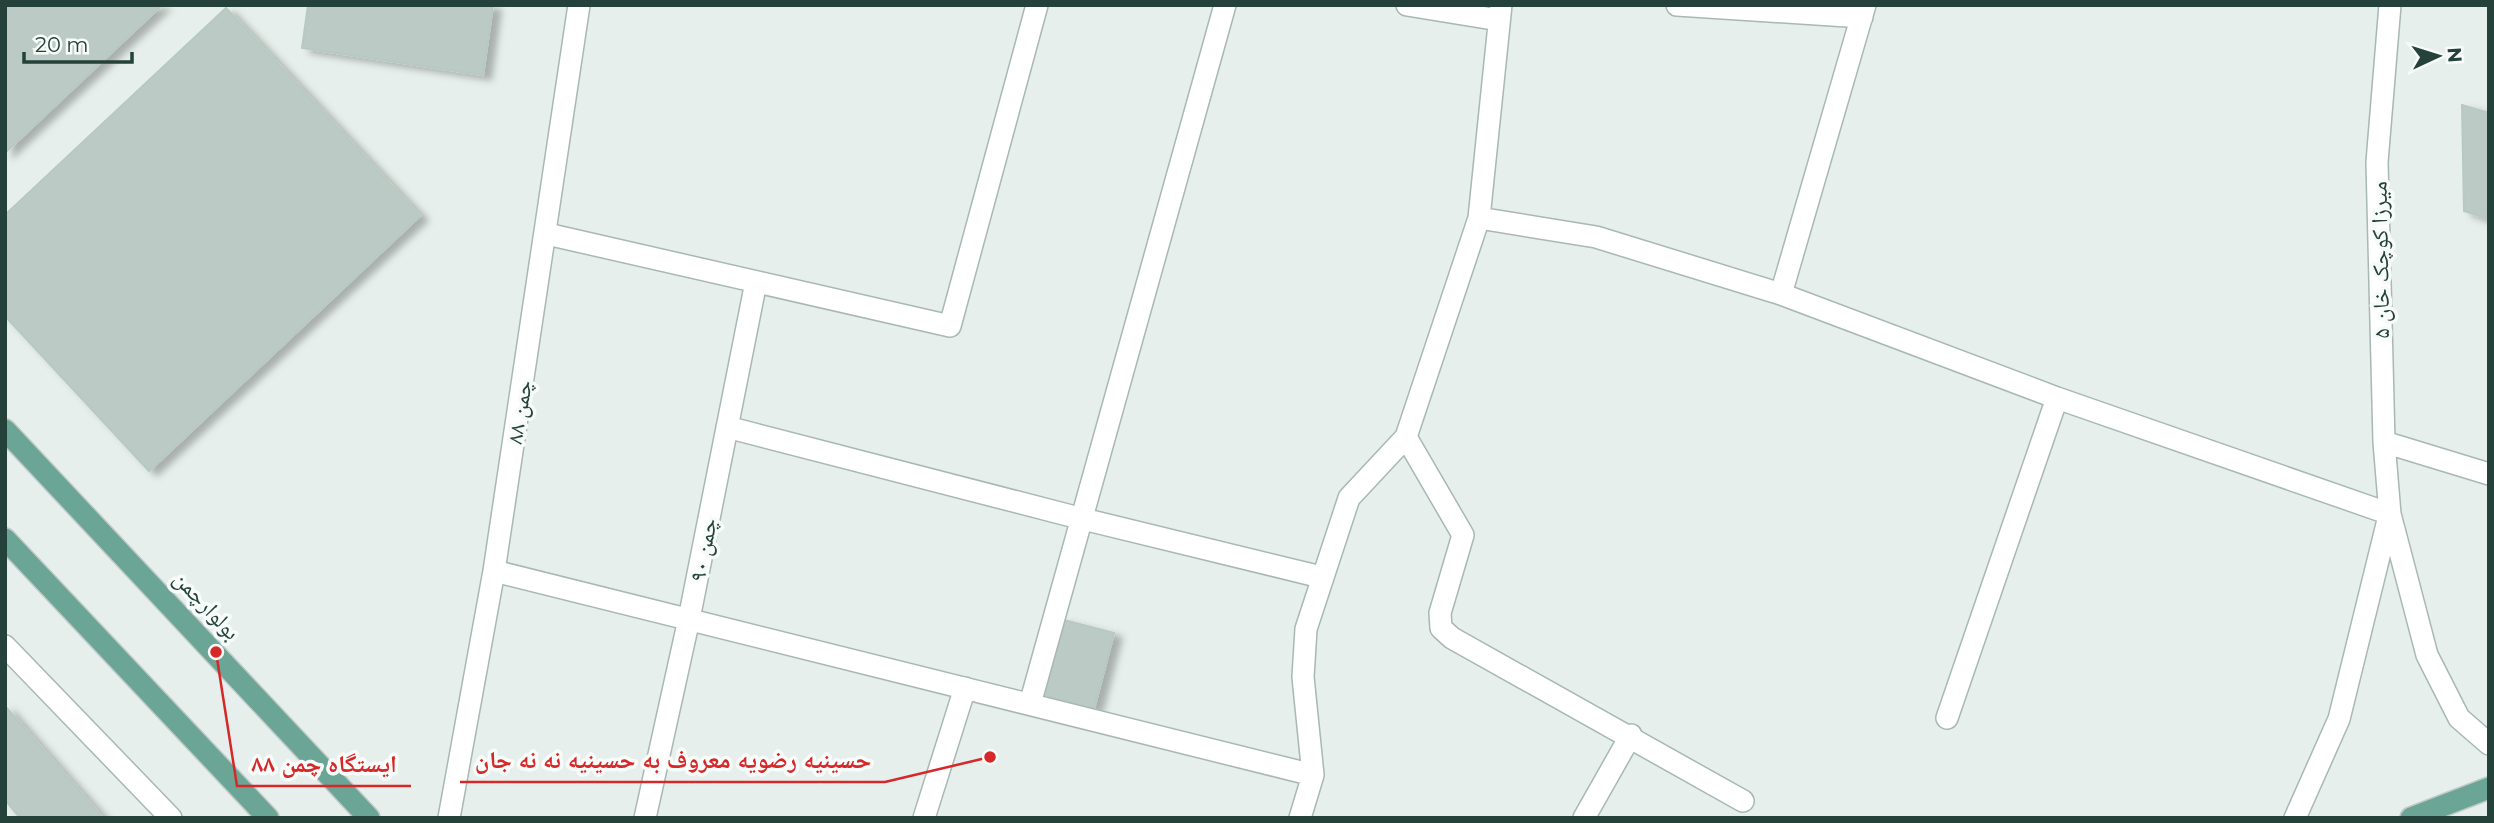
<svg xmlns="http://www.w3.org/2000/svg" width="2494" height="823" viewBox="0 0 2494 823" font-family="Montserrat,'Noto Naskh Arabic',sans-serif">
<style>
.building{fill:#bbcac4;stroke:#b8c9c2;stroke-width:2;filter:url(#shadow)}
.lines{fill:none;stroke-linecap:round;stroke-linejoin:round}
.minor-casing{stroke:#a8b8b2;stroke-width:24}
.major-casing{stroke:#c2cac8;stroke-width:24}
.minor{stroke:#fff;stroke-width:21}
.major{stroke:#6aa596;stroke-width:21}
.labels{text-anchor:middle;stroke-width:7;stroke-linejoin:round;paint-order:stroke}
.street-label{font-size:23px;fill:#24423a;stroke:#f7fbf9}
.leader{fill:none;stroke:#d62828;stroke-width:2.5}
.callout-dot{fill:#d62828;stroke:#f7fbf9;stroke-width:2.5}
.callout-label{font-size:24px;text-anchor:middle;font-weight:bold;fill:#d62828;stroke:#f7fbf9;stroke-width:7;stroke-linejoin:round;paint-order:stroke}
</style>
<defs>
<filter id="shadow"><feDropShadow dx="8" dy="4.5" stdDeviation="3.5" flood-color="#0004"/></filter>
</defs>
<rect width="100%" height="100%" fill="#e6efeb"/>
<path class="building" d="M5,5H162L5,153Z
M308,5H493L483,75L302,48Z
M226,8L420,216L149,471L5,316V215Z
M2462,105L2489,113V219L2464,211Z
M1060,619L1114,633L1094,709L1041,694Z
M5,706L103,818H20L5,800Z"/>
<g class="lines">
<g class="minor-casing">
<path id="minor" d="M1407,5L1499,20
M1677,5L1862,17
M2390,5L2377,162L2384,442L2390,514L2427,655L2459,718L2489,744
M1479,218L1596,237L1781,294L2057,398L2390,514
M547,234L950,326L1037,5
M1781,294L1865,5
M727,427L1079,518L1321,577
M1406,437L1463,535L1440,613L1441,628L1452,638L1743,801
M2384,442L2489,474
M494,571L1313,775
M5,646L171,818
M1030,704L1225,5
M1947,718L2057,398
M449,818L494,571L579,5
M645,818L689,619L756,282
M924,818L965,688
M1300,818L1313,775L1303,677L1306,629L1349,498L1406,437L1479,218L1501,5
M1584,818L1631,735
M2295,818L2339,719L2389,516"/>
</g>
<g class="major-casing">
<path id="major" d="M5,430L369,818
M5,539L268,818
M2411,818L2489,788"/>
</g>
<use href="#minor" class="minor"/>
<use href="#major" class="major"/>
</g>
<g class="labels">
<g class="street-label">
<text transform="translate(2380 260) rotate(-91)" y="8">میرزا کوچک خان ۵</text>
<text transform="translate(519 412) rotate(-81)" y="8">چمن ۸۸</text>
<text transform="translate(703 550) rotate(-79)" y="8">چمن ۹۰</text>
<text transform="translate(207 605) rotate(47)" y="8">بولوارچمن</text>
</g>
</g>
<path class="leader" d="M990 757L885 782H460M216 652L237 786H411"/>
<g class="callout-dot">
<circle cx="990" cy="757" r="7"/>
<circle cx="216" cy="652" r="7"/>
</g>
<g class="callout-label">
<text x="673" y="768">حسینیه رضویه معروف به حسینیه نه نه جان</text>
<text x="324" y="772">ایستگاه چمن ۸۸</text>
</g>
<rect width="2494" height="823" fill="none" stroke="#24423a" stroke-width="14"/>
<g transform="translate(2438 56) rotate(86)" stroke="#f7fbf9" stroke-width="5" paint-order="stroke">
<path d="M0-5L12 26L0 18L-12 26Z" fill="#24423a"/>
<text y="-10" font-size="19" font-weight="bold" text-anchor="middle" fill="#24423a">N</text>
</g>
<path d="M24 52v10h108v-10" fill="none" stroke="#24423a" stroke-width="3.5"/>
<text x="35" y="52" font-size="21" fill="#24423a" stroke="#f7fbf9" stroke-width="5" paint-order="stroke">20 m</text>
</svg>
